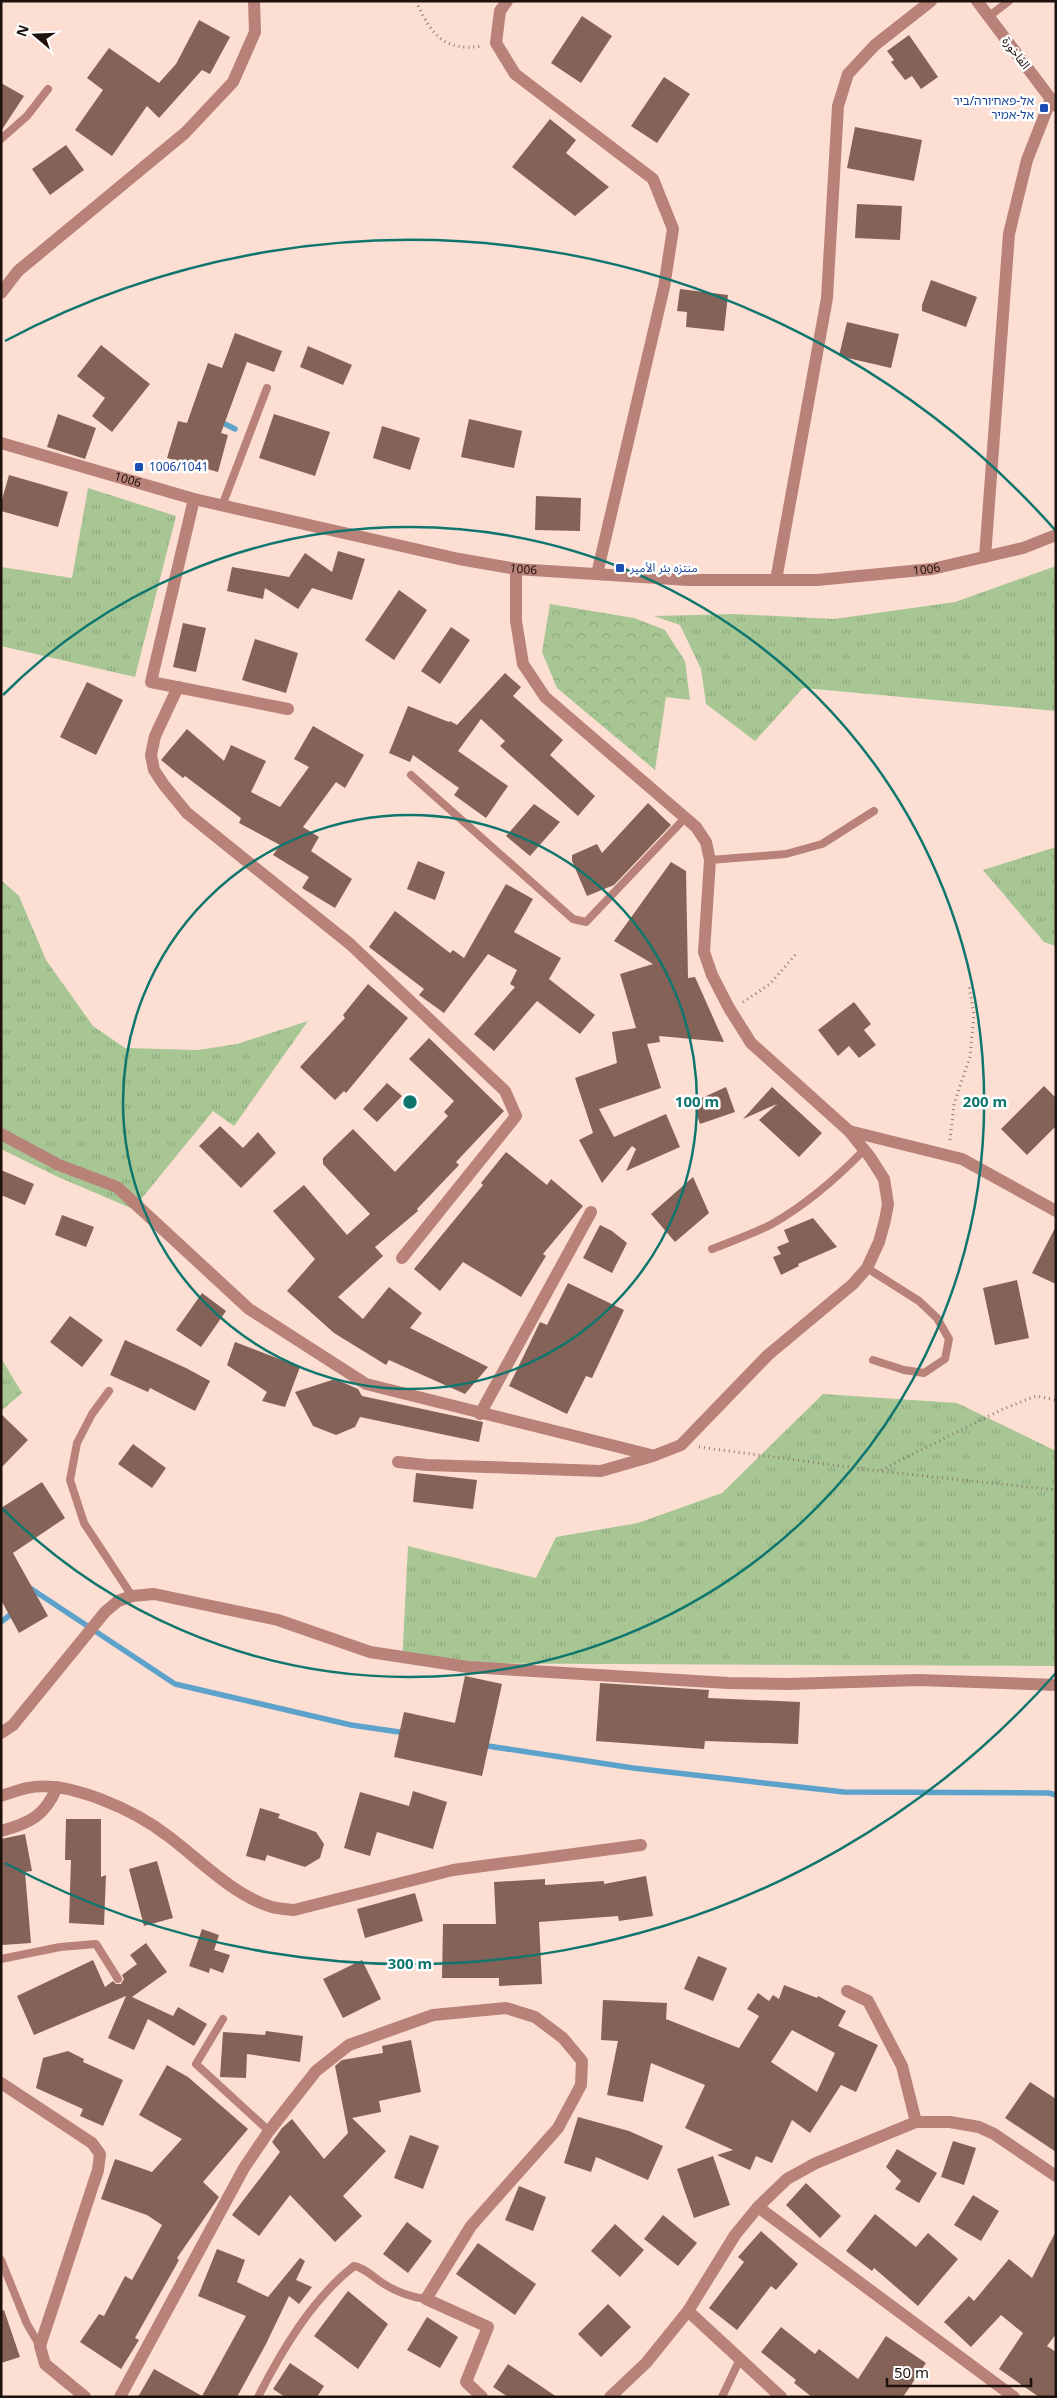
<svg xmlns="http://www.w3.org/2000/svg" width="1057" height="2398" viewBox="0 0 1057 2398" font-family="'Noto Sans','Noto Sans Arabic','Noto Sans Hebrew',sans-serif">
<style>
.grass{fill:url(#grass-tufts)}
.forest{fill:url(#forest-crowns)}
.lines{fill:none;stroke-linecap:round;stroke-linejoin:round}
.stream{stroke:#5da2cb;stroke-width:5.5}
.building{fill:#846258;fill-rule:evenodd}
.path{stroke:#907a72;stroke-width:3;stroke-dasharray:1 4;stroke-linecap:butt}
.service{stroke:#b88278;stroke-width:8}
.minor{stroke:#b88278;stroke-width:12}
.ring{fill:none;stroke:#0f766e;stroke-width:2.5}
.transit-dot{fill:#1a4fb4;stroke:#fff;stroke-width:2}
.labels{text-anchor:middle;stroke-width:5;stroke-linejoin:round;paint-order:stroke}
.street-label{font-size:12px;fill:#1f120d;stroke:#fff}
.transit-label{font-size:12px;fill:#164399;stroke:#fff;text-anchor:start}
.centre{fill:#0f766e;stroke:#fff;stroke-width:2.5}
.ring-label{font-size:15px;text-anchor:middle;font-weight:bold;fill:#0f766e;stroke:#fff;stroke-width:5;stroke-linejoin:round;paint-order:stroke}
</style>
<defs>
<pattern id="grass-tufts" width="24" height="20" patternUnits="userSpaceOnUse" patternTransform="scale(1.25)"><rect width="24" height="20" fill="#a7c694"/><path d="M3 7l-1-3M5 7V3M7 7l1-3M15 17l-1-3M17 17v-4M19 17l1-3" fill="none" stroke="#8fa97e"/></pattern>
<pattern id="forest-crowns" width="20" height="18" patternUnits="userSpaceOnUse" patternTransform="scale(1.25)"><rect width="20" height="18" fill="#a7c694"/><path d="M2 6a3 3 0 1 1 6 0M12 15a3 3 0 1 1 6 0" fill="none" stroke="#8fa97e"/></pattern>
</defs>
<rect width="100%" height="100%" fill="#fdded3"/>
<path class="grass" d="M88,488L176,516L135,677L1,646V567L72,578Z
M1056,566V711L803,688L755,741L706,704L701,669L680,625L654,616L735,614L834,619L955,602Z
M1056,847V946L1044,942L983,870Z
M1,880L19,896L46,960L93,1026L125,1048L198,1050L237,1044L308,1021L234,1126L213,1111L133,1209L58,1177L1,1149Z
M1,1358L22,1393L1,1411Z
M823,1394L957,1403L1056,1451V1666L402,1663L408,1546L536,1578L556,1537L638,1523L722,1493Z"/>
<path class="forest" d="M550,604L634,618L665,630L685,661L690,700L666,697L655,770L557,688L542,652Z"/>
<g class="lines">
<path class="stream" d="M225,424L235,429
M27,1586L175,1684L351,1725L406,1733
M1,1622L15,1611
M481,1745L633,1768L844,1792L1049,1793L1056,1795"/>
</g>
<path class="building" d="M582,16L612,36L581,83L551,63Z
M199,20L230,37L210,74L202,70L159,118L147,106L112,156L75,130L103,90L87,78L109,48L159,83L176,64Z
M909,35L938,77L921,89L912,76L905,80L891,62L894,60L887,51Z
M664,77L690,94L657,143L631,126Z
M1,83L24,96L1,131Z
M550,119L576,140L566,153L609,187L575,216L512,167Z
M855,127L922,140L914,181L847,168Z
M66,145L84,170L50,195L32,169Z
M857,204L902,206L900,240L855,238Z
M931,280L977,297L966,327L922,311V305Z
M680,289L728,295L724,331L686,327L687,312L677,311Z
M847,322L899,334L891,368L839,356Z
M235,333L282,351L274,372L247,362L221,433L228,435L218,472L167,458L178,421L187,423L208,363L222,368Z
M101,345L150,384L112,432L92,416L105,398L77,376Z
M308,346L352,365L343,385L300,367Z
M58,414L96,428L85,459L47,447Z
M274,414L330,432L315,476L259,458Z
M469,419L522,431L514,468L461,457Z
M382,426L420,438L410,470L373,458Z
M9,475L68,492L58,527L1,511V503Z
M536,496L581,498L580,531L535,530Z
M338,551L365,559L352,600L312,588L298,609L265,588L263,599L227,591L232,567L289,577L305,553L332,572Z
M399,590L427,610L394,660L365,640Z
M183,623L206,628L196,672L173,667Z
M451,627L470,640L440,684L421,671Z
M255,639L298,653L286,693L242,680Z
M505,673L521,687L513,696L563,740L550,755L595,796L578,816L500,746L505,741L481,719L458,751L508,786L486,818L454,795L459,788L413,755L410,762L389,753L408,706L449,722L450,721L457,725Z
M87,682L123,700L96,755L60,737Z
M313,726L364,755L345,788L336,782L303,827L319,837L311,851L352,879L335,908L302,888L309,877L273,855L280,845L239,823L241,818L185,776L183,778L161,760L187,729L224,761L231,745L266,761L251,792L280,807L309,767L294,759Z
M648,803L671,825L614,885L587,896L572,861V855L597,844L602,853Z
M534,804L560,822L530,856L506,836Z
M418,861L445,872L435,900L407,889Z
M671,862L686,871L688,978L695,977L724,1042L659,1036L660,1042L647,1044L661,1088L599,1109L614,1137L666,1114L680,1147L626,1171L636,1149L632,1146L602,1183L579,1140L593,1133L575,1078L617,1063L612,1032L636,1028L620,974L653,964L614,941Z
M506,884L533,899L514,932L561,958L549,979L595,1015L580,1034L537,1001L494,1051L474,1034L515,987L510,984L517,970L488,954L444,1013L419,995L424,989L369,947L395,911L450,953L453,950L464,958Z
M368,984L408,1018L346,1093L344,1091L335,1100L300,1067L345,1018L343,1015Z
M854,1002L871,1024L864,1030L876,1045L859,1058L849,1046L838,1056L818,1030Z
M429,1038L504,1111L456,1162L459,1165L417,1209L418,1211L375,1247L383,1256L338,1297L363,1319L389,1287L422,1313L410,1328L488,1367L465,1394L389,1360L386,1365L334,1333L287,1291L315,1259L273,1211L304,1185L347,1235L370,1214L323,1164V1158L353,1129L395,1172L448,1116L444,1112L454,1101L409,1059Z
M387,1083L402,1096L377,1122L363,1109Z
M1044,1086L1056,1098V1126L1027,1155L1001,1129Z
M726,1087L735,1112L700,1124L693,1102Z
M772,1087L822,1133L799,1157L759,1120L777,1104L743,1119Z
M220,1126L243,1148L258,1132L276,1153L241,1188L199,1146Z
M506,1152L547,1185L551,1179L583,1206L543,1254L546,1256L521,1297L463,1262L440,1291L414,1269L483,1185L481,1183Z
M1,1170L34,1184L25,1205L1,1195Z
M693,1177L709,1213L675,1242L651,1214Z
M62,1215L94,1227L86,1247L55,1235Z
M813,1218L837,1247L798,1264L799,1266L781,1275L773,1257L781,1254L777,1247L789,1242L784,1230Z
M600,1225L612,1231L627,1243L612,1273L583,1258Z
M1056,1226V1284L1032,1273Z
M1017,1280L1029,1338L995,1345L983,1288Z
M568,1283L624,1310L592,1378L586,1376L567,1414L509,1386L540,1322L547,1325Z
M202,1293L226,1311L201,1347L176,1330Z
M70,1316L103,1340L82,1367L50,1342Z
M125,1340L186,1368L210,1381L195,1411L150,1388L148,1392L110,1375Z
M235,1342L300,1367L285,1407L262,1401L267,1392L227,1365Z
M335,1379L358,1389L362,1396L483,1422L479,1442L360,1417L355,1427L336,1435L313,1426L295,1392Z
M1,1414L28,1440L1,1468Z
M133,1444L166,1468L152,1488L118,1464Z
M416,1473L477,1480L473,1509L413,1502Z
M42,1482L65,1518L13,1553L48,1616L19,1633L1,1600V1508Z
M465,1676L502,1684L482,1776L394,1757L404,1712L455,1723Z
M600,1683L709,1690L708,1698L800,1702L798,1744L705,1741L704,1749L596,1741Z
M413,1791L447,1802L433,1849L377,1832L370,1856L344,1848L360,1792L409,1806Z
M260,1808L280,1814L278,1818L316,1832L324,1844L320,1858L305,1867L267,1855L265,1861L246,1856Z
M66,1819H101V1877L106,1875L104,1925L69,1923L71,1860H65Z
M25,1834L32,1871L25,1872L31,1943L2,1945L1,1839Z
M157,1861L173,1918L144,1926L129,1869Z
M646,1876L653,1916L619,1921L618,1916L539,1922L542,1984L499,1986V1978H442L443,1924H496L494,1882L545,1879V1885L604,1881V1884Z
M415,1893L423,1921L365,1938L357,1909Z
M202,1929L219,1935L214,1950L230,1955L223,1973L210,1968L209,1973L189,1966Z
M146,1943L167,1972L132,1997L173,2016L178,2007L207,2024L194,2046L148,2019L134,2050L108,2038L126,1996L34,2035L17,1996L93,1960L105,1987L113,1981L116,1984H121L124,1979L122,1975L137,1964L130,1955Z
M698,1956L727,1968L713,2001L684,1989Z
M362,1960L381,1999L343,2018L323,1979Z
M784,1985L817,1998L818,1996L846,2011L838,2026L878,2045L856,2092L841,2085L810,2133L792,2120L772,2163L756,2156L750,2170L717,2155L733,2150L685,2128L705,2085L651,2063L643,2102L607,2095L618,2041L601,2040L603,2000L667,2003L666,2019L739,2048L759,2016L747,2009L758,1993L769,2001L773,1995L779,1999ZM792,2030L835,2053L817,2092L771,2062Z
M266,2031L303,2036L300,2062L247,2054L246,2078L220,2077L223,2032L265,2035Z
M411,2040L421,2092L379,2101L381,2112L352,2118L386,2151L343,2196L362,2216L335,2242L290,2195L259,2236L232,2215L280,2152L272,2142L282,2128L292,2119L324,2159L348,2133L335,2066L342,2060L383,2053L382,2046Z
M68,2051L84,2059L83,2062L123,2080L103,2126L80,2116L83,2109L36,2088L43,2058Z
M167,2065L188,2077L248,2129L203,2182L219,2197L177,2258L179,2260L135,2338L139,2340L121,2369L80,2342L99,2314L104,2316L125,2276L132,2280L162,2225L147,2215L101,2199L115,2159L152,2172L182,2139L139,2115Z
M1030,2082L1056,2099V2152L1005,2118Z
M578,2117L629,2131L663,2146L648,2180L596,2157L591,2172L564,2163Z
M410,2135L439,2146L423,2189L394,2178Z
M953,2141L976,2148L964,2185L941,2177Z
M897,2149L937,2173L919,2203L895,2189L901,2181L886,2167Z
M713,2156L730,2205L694,2218L677,2169Z
M806,2183L841,2216L820,2238L786,2205Z
M519,2186L546,2197L533,2231L505,2220Z
M973,2195L999,2211L981,2241L954,2225Z
M875,2214L916,2247L928,2233L958,2259L918,2306L874,2268L872,2271L846,2251Z
M663,2215L697,2243L678,2266L644,2239Z
M407,2222L432,2241L408,2273L383,2254Z
M615,2224L644,2250L620,2277L591,2251Z
M761,2231L798,2264L776,2290L771,2286L737,2330L709,2308L744,2262L738,2257Z
M1056,2231V2334L1047,2346L1056,2352V2397H1039L999,2369L1023,2333L1001,2315L971,2347L944,2322L969,2296L974,2301L1009,2259L1032,2278Z
M478,2243L536,2284L515,2315L456,2274Z
M217,2249L245,2260L237,2282L268,2297L300,2258L305,2261L296,2280L312,2287L299,2304L289,2296L266,2344L237,2397H138L154,2369L202,2396L246,2316L198,2296Z
M348,2291L388,2324L358,2369L314,2336Z
M608,2304L631,2327L601,2357L578,2334Z
M4,2310L20,2357L1,2363V2311Z
M427,2317L458,2337L440,2368L407,2350Z
M781,2327L815,2354L819,2349L858,2379L886,2336L926,2363L903,2397H812L794,2383L796,2380L761,2352Z
M290,2363L324,2386L317,2397H285L273,2389Z
M508,2364L557,2397H508L493,2387Z"/>
<g class="lines">
<path class="path" d="M416,1C431,34 443,52 483,46
M743,1002L770,984L796,954
M950,1140L954,1104L970,1057L974,1014L969,986
M699,1447L879,1471L1056,1490
M881,1470L1003,1409L1036,1396L1056,1400"/>
<path class="service" d="M988,17L1009,1
M1,139L27,116L48,89
M222,506L267,388
M411,775L573,919L586,922L685,818
M710,860L786,854L822,844L874,811
M712,1249C732,1241 753,1234 772,1224C807,1204 836,1179 864,1150
M867,1268L919,1301L937,1318L949,1339L945,1359L924,1373L904,1370L873,1360
M109,1391L92,1414L77,1443L70,1480L84,1523L132,1596
M1,1959L60,1947L96,1944L118,1979
M223,2019L196,2064L269,2131
M1,2260L27,2324L40,2346
M258,2397C282,2350 312,2299 354,2266C365,2268 372,2276 381,2282C396,2292 409,2297 426,2299
M722,2397L740,2359"/>
<g class="minor">
<path d="M507,1L500,11L496,43L515,74L653,179L673,229L664,287L597,574"/>
<path d="M977,1L1056,106"/>
<path d="M1,293L18,271L185,133L233,82L255,32L254,1"/>
<path id="s1" d="M1,443L194,499L459,559L516,569L689,580H817L932,569L1023,548L1056,535"/>
<path d="M194,499L151,682L288,709"/>
<path d="M985,557L1009,234L1027,160L1051,99"/>
<path d="M776,580L827,298L838,106L848,74L875,45L931,1"/>
<path d="M178,687L155,736L151,755L154,770L164,785L187,813L350,944L505,1091L516,1116L402,1258"/>
<path d="M849,1131L962,1159L1056,1211"/>
<path d="M1,1134L59,1165L117,1187L249,1309L366,1384L651,1455"/>
<path d="M480,1414L591,1212"/>
<path d="M398,1462L427,1465L601,1471L653,1456L681,1445L768,1355L853,1284L867,1268L879,1242L885,1220L888,1204L884,1179L870,1157L849,1131L751,1043L729,1008L712,975L704,952L710,860L706,842L696,827L545,697L523,664L516,621V569"/>
<path d="M1,1733L13,1725L105,1612L118,1601L132,1596L154,1594L278,1620L370,1652L468,1667L728,1683L787,1684L919,1680L1056,1685"/>
<path d="M1,1796C10,1793 18,1790 27,1788C68,1779 136,1811 168,1836C199,1859 234,1896 272,1907C279,1909 287,1909 294,1910L453,1870L641,1845"/>
<path d="M1,1831C30,1823 45,1816 57,1787"/>
<path d="M847,1991L868,2001L902,2066L916,2122"/>
<path d="M1,2083L92,2143L100,2154L98,2170L40,2346L45,2364L85,2397"/>
<path d="M758,2207L1014,2397"/>
<path d="M688,2311L781,2397"/>
<path d="M120,2397L244,2168L269,2131L316,2071L349,2045L433,2015L506,2008L535,2017L563,2038L582,2061L581,2085L558,2128L471,2226L426,2299L488,2327L466,2382L482,2397"/>
<path d="M610,2397L646,2363L688,2311L735,2235L758,2207L787,2179L816,2163L916,2122H950L979,2127L994,2134L1056,2176"/>
</g>
</g>
<g class="ring">
<circle cx="410" cy="1102" r="287"/>
<path d="M3 695A575 575 0 1 1 3 1509"/>
<path d="M1056 1673A862 862 0 0 1 5 1863M5 341A862 862 0 0 1 1056 531"/>
</g>
<g class="transit-dot">
<rect x="1039" y="103" width="10" height="10" rx="2.5"/>
<rect x="134" y="462" width="10" height="10" rx="2.5"/>
<rect x="615" y="563" width="10" height="10" rx="2.5"/>
</g>
<g class="labels">
<g class="street-label">
<text transform="translate(1016 53) rotate(53)" y="4">الفاخورة</text>
<text dy="4" stroke="none"><textPath href="#s1" startOffset="132">1006</textPath></text>
<text dy="4" stroke="none"><textPath href="#s1" startOffset="942">1006</textPath></text>
<text dy="4" stroke="none"><textPath href="#s1" startOffset="538">1006</textPath></text>
</g>
<g class="transit-label">
<text x="1034" y="105" text-anchor="end">אל-פאח׳ורה/ביר<tspan x="1034" dy="14">אל-אמיר</tspan></text>
<text x="149" y="471">1006/1041</text>
<text x="630" y="572">منتزه بئر الأمير</text>
</g>
</g>
<circle cx="410" cy="1102" r="8" class="centre"/>
<g class="ring-label">
<text x="697" y="1107">100 m</text>
<text x="985" y="1107">200 m</text>
<text x="410" y="1969">300 m</text>
</g>
<rect width="1057" height="2398" fill="none" stroke="#1f120d" stroke-width="5"/>
<g transform="translate(35 35) rotate(289)" stroke="#ffffff" stroke-width="4" paint-order="stroke">
<path d="M0-4L9 19L0 12L-9 19Z" fill="#1f120d"/>
<text y="-8" font-size="14" font-weight="bold" text-anchor="middle" fill="#1f120d">N</text>
</g>
<path d="M887 2378v8h144v-8" fill="none" stroke="#1f120d" stroke-width="2.5"/>
<text x="894" y="2378" font-size="15" fill="#1f120d" stroke="#ffffff" stroke-width="4" paint-order="stroke">50 m</text>
</svg>
